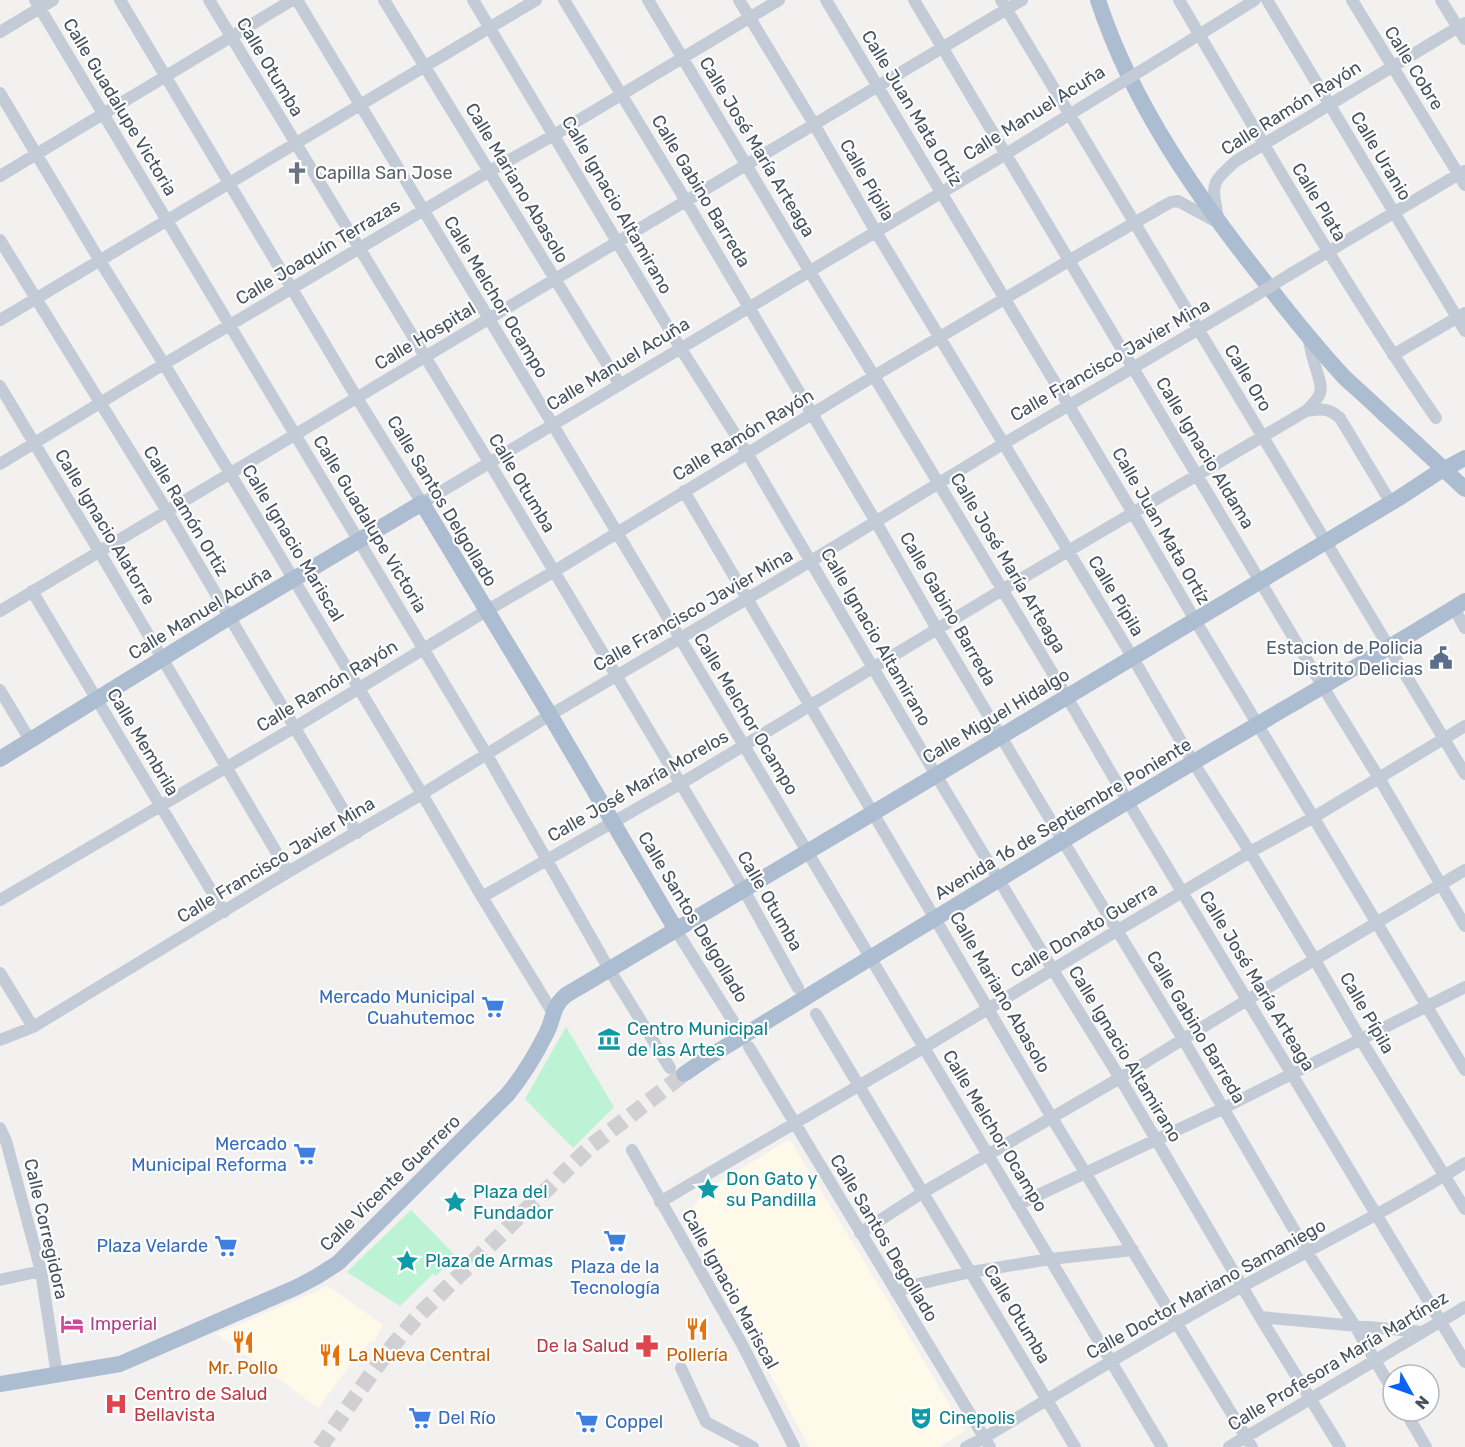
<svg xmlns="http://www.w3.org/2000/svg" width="1465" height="1447" viewBox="0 0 1465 1447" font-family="Rubik,sans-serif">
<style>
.commercial{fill:#fef9e9}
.green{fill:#bbf3d4}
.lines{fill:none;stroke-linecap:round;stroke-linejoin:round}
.major-tunnel{stroke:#d0d0d3;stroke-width:16;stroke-dasharray:16 8;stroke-linecap:butt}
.minor{stroke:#c2cbd6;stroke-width:12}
.major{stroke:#adbdd1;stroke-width:16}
.minor-bridge{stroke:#c2cbd6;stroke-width:12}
.major-bridge{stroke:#adbdd1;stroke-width:16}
.labels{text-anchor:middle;stroke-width:4.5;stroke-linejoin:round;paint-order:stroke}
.street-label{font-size:18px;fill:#46525f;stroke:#fff}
.worship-label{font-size:18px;fill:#5b616d;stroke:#fff;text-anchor:start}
.service-label{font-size:18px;fill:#4e5e75;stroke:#fff;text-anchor:end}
.shop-label{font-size:18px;fill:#366cbe;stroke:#fff;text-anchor:end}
.culture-label{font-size:18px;fill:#0d838f;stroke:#fff;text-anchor:start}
.hotel-label{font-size:18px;fill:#b23c85;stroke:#fff;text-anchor:start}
.health-label{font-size:18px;fill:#be3a42;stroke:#fff;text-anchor:end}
.food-label{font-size:18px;fill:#c56008;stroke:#fff}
</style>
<rect width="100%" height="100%" fill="#f3f0f0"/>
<path class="commercial" d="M788,1140L792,1143L882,1291L965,1431L939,1447H809L762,1358L763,1352L752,1333L749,1334L694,1233L690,1212L704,1192Z
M328,1286L383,1325L374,1342L371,1341L354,1360L318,1408L217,1334Z"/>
<path class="green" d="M566,1027L614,1107L573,1148L525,1099Z
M411,1210L456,1256L436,1276L433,1274L400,1306L347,1272Z"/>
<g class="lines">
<path class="major-tunnel" d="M320,1447C353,1401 383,1353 422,1312L591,1146L684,1074"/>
<path class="minor" d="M35,0L487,755L609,969L670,1068
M120,0L357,398L422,503L1006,154L1085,105
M209,0L489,462L744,890L798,988
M297,0L553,425L1162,1447
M384,0L620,385
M473,0L681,349L747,453L936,775L1053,970L1120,1078L1260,1317L1340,1447
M564,0L686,201L876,522L937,629L1063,841L1183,1039L1307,1252L1355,1326L1393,1391
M648,0L810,272L874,376L1067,697L1128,802L1465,1362
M739,0L814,124L876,232L1133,658L1193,762L1250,852L1315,960L1361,1040L1465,1209
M826,0L1133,513L1195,620L1465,1070
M914,0L1323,687L1379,778L1465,926
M1001,0L1465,774
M1179,0C1262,141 1343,283 1436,418
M1267,0L1465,331
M1352,0L1465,185
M1441,0L1465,39
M0,32L53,0
M1165,56L1255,0
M0,93L100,261L164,364L260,523L422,794L482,897L553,1013
M0,176L292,0
M1218,219C1213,185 1208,185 1236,161L1465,23
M0,240L167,511L357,833
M1289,275L1464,171
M0,320L536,0
M1393,355L1465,313
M0,386L99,551L288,872
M1306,411C1326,392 1322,389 1315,365C1312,356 1310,346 1308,337
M0,464L164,364L488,172L554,135L779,0
M684,491L1052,1118L1252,1447
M32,591L224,912
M1454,608L1465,628
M0,611L1022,0
M0,690L30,740
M482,897L680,784L1002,590L1306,411C1321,409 1328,407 1340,418L1391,503
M0,900L302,723L486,611L553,572L874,376L1070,260L1162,207L1171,202L1178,201L1217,222
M676,930L733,1021
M0,973L33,1027
M816,1014L1075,1447
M0,1040L33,1027L288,872L422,794L550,715L811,561L1003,444L1250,299
M749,1047L990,1447
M0,1128L6,1141L41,1271L57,1375
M632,1150L743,1346L794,1447
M660,1202L925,1047L1118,930L1250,852L1314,817L1465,726
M1017,1205L1224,1108L1465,987
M860,1233L922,1193L1120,1078L1247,1000L1465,870
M0,1280L41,1271
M896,1292L914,1285L971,1272L1050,1259L1133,1250
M1260,1317L1423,1332
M681,1368L706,1422L753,1447
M1405,1411L1426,1447
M966,1447L984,1438C1069,1386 1155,1334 1243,1286C1317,1246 1393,1208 1465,1163
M1229,1447L1465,1307"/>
<path class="major" d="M1098,0C1132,105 1201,202 1269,287C1293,318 1318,349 1345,378C1358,390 1372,402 1385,415C1412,439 1438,464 1465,489
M0,759L228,618L422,503L550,715L676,930
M684,1074L712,1055C872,957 1031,859 1192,763C1283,709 1375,657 1465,601
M0,1384L120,1364L297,1287L316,1277L338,1263L507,1095C523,1076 536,1054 547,1032C555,1016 551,1008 566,995L873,813L1399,498"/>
<path class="minor-bridge" d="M1085,105L1165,56
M1250,299L1289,275"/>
<path class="major-bridge" d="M1399,498L1437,473L1465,458"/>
</g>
<defs>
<g id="church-bare" transform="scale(1.8)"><path d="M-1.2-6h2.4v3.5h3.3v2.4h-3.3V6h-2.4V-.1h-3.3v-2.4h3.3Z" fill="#6b7280" stroke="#fff" stroke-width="2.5" paint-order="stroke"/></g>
<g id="civic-bare" transform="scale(1.8)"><path d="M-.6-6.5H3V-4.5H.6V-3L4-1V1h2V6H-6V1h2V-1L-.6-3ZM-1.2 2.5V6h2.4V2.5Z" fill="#5c6f8a" stroke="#fff" stroke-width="2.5" paint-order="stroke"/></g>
<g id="supermarket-bare" transform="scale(1.8)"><path d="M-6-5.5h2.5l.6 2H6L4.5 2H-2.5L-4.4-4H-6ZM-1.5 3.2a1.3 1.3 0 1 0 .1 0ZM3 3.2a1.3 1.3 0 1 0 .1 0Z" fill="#3f7fe0" stroke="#fff" stroke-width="2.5" paint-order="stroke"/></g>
<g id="museum-bare" transform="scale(1.8)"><path d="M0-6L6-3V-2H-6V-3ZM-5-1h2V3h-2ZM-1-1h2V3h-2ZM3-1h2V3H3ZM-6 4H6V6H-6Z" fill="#0f9aa8" stroke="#fff" stroke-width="2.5" paint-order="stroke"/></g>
<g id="sight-bare" transform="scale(1.8)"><path d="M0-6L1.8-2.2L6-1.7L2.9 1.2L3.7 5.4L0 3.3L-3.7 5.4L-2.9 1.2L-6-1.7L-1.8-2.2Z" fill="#0f9aa8" stroke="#fff" stroke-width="2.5" paint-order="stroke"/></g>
<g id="hotel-bare" transform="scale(1.8)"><path d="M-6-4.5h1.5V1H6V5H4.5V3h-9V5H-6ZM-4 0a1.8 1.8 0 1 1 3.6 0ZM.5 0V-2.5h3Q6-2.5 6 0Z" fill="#d1479c" stroke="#fff" stroke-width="2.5" paint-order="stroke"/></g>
<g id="restaurant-bare" transform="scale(1.8)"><path d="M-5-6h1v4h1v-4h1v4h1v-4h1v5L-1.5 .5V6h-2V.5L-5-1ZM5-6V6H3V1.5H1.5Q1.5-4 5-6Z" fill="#e8710a" stroke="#fff" stroke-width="2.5" paint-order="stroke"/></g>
<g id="pharmacy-bare" transform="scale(1.8)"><path d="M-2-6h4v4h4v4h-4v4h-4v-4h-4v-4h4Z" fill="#e0444e" stroke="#fff" stroke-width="2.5" paint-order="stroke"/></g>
<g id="hospital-bare" transform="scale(1.8)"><path d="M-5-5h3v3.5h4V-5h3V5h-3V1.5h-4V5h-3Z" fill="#e0444e" stroke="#fff" stroke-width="2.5" paint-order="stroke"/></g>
<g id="theatre-bare" transform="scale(1.8)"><path d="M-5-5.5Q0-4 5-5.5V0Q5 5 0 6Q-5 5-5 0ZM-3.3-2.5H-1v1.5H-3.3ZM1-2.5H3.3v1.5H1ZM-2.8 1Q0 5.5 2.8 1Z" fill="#0f9aa8" stroke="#fff" stroke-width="2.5" paint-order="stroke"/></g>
</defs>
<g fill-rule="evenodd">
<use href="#church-bare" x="297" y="173"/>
<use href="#civic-bare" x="1441" y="658"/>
<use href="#supermarket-bare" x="493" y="1007"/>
<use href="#museum-bare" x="609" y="1039"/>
<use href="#supermarket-bare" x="305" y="1154"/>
<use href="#sight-bare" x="708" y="1189"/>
<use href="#sight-bare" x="455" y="1202"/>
<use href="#supermarket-bare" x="615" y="1241"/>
<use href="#supermarket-bare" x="226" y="1246"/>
<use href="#sight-bare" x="407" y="1261"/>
<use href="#hotel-bare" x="72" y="1324"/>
<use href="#restaurant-bare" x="697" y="1329"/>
<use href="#restaurant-bare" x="243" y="1342"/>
<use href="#pharmacy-bare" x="647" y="1346"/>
<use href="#restaurant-bare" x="330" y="1355"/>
<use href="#hospital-bare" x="116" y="1404"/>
<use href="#supermarket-bare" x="420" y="1418"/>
<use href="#theatre-bare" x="921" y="1418"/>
<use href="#supermarket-bare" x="587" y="1422"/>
</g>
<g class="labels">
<g class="street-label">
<text transform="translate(270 67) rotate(59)" y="6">Calle Otumba</text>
<text transform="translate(1414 68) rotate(58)" y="6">Calle Cobre</text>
<text transform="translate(120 107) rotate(59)" y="6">Calle Guadalupe Victoria</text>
<text transform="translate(912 108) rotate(59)" y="6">Calle Juan Mata Ortíz</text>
<text transform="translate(1291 108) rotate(-32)" y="6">Calle Ramón Rayón</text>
<text transform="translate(1034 113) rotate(-32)" y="6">Calle Manuel Acuña</text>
<text transform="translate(757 147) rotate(59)" y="6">Calle José María Arteaga</text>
<text transform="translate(1381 156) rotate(59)" y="6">Calle Uranio</text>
<text transform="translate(867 180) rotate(60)" y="6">Calle Pípila</text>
<text transform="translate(517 183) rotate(59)" y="6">Calle Mariano Abasolo</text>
<text transform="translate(701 191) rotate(59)" y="6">Calle Gabino Barreda</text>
<text transform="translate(1319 202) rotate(59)" y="6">Calle Plata</text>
<text transform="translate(617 205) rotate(60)" y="6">Calle Ignacio Altamirano</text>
<text transform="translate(318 252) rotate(-31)" y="6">Calle Joaquín Terrazas</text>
<text transform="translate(496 297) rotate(59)" y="6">Calle Melchor Ocampo</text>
<text transform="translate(425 336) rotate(-31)" y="6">Calle Hospital</text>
<text transform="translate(1110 360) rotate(-30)" y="6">Calle Francisco Javier Mina</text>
<text transform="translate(618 364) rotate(-31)" y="6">Calle Manuel Acuña</text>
<text transform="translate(1248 378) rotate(59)" y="6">Calle Oro</text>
<text transform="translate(743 435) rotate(-31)" y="6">Calle Ramón Rayón</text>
<text transform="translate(1205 453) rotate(59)" y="6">Calle Ignacio Aldama</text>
<text transform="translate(522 483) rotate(59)" y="6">Calle Otumba</text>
<text transform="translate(442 501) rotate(59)" y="6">Calle Santos Delgollado</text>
<text transform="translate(186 511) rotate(59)" y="6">Calle Ramón Ortiz</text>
<text transform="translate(370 524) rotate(59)" y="6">Calle Guadalupe Victoria</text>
<text transform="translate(1161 526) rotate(60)" y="6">Calle Juan Mata Ortíz</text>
<text transform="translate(105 527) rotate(59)" y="6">Calle Ignacio Alatorre</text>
<text transform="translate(293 543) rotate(59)" y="6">Calle Ignacio Mariscal</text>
<text transform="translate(1008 563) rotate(59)" y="6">Calle José María Arteaga</text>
<text transform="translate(1116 596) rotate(59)" y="6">Calle Pípila</text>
<text transform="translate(948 609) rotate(60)" y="6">Calle Gabino Barreda</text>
<text transform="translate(693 610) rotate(-30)" y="6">Calle Francisco Javier Mina</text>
<text transform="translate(200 613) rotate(-31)" y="6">Calle Manuel Acuña</text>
<text transform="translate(876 637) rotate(60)" y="6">Calle Ignacio Altamirano</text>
<text transform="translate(327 686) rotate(-31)" y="6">Calle Ramón Rayón</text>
<text transform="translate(746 714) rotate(59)" y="6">Calle Melchor Ocampo</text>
<text transform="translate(996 716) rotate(-31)" y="6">Calle Miguel Hidalgo</text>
<text transform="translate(143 742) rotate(59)" y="6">Calle Membrila</text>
<text transform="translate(638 786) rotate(-30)" y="6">Calle José María Morelos</text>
<text transform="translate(1063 819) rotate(-31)" y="6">Avenida 16 de Septiembre Poniente</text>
<text transform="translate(276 860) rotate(-31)" y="6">Calle Francisco Javier Mina</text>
<text transform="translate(770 901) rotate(60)" y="6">Calle Otumba</text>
<text transform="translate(693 917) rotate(59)" y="6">Calle Santos Delgollado</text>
<text transform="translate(1084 930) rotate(-31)" y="6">Calle Donato Guerra</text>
<text transform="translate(1257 981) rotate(59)" y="6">Calle José María Arteaga</text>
<text transform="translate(1000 992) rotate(60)" y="6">Calle Mariano Abasolo</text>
<text transform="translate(1367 1013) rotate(60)" y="6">Calle Pípila</text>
<text transform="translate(1196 1027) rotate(59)" y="6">Calle Gabino Barreda</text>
<text transform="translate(1125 1054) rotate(59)" y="6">Calle Ignacio Altamirano</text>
<text transform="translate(995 1131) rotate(59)" y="6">Calle Melchor Ocampo</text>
<text transform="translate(390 1183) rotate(-44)" y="6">Calle Vicente Guerrero</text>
<text transform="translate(46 1229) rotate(77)" y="6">Calle Corregidora</text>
<text transform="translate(884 1238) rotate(59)" y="6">Calle Santos Degollado</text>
<text transform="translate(730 1289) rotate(61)" y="6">Calle Ignacio Mariscal</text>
<text transform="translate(1206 1289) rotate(-29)" y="6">Calle Doctor Mariano Samaniego</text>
<text transform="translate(1017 1314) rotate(59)" y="6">Calle Otumba</text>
<text transform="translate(1338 1361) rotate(-31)" y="6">Calle Profesora María Martínez</text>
</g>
<g class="worship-label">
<text x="315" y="179">Capilla San Jose</text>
</g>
<g class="service-label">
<text x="1423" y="654">Estacion de Policia<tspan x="1423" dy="21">Distrito Delicias</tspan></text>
</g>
<g class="shop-label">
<text x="475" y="1003">Mercado Municipal<tspan x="475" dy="21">Cuahutemoc</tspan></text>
<text x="287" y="1150">Mercado<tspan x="287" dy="21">Municipal Reforma</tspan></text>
<text x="208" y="1252">Plaza Velarde</text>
<text x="615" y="1273" text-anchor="middle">Plaza de la<tspan x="615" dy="21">Tecnología</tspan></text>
<text x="438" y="1424" text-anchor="start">Del Río</text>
<text x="605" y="1428" text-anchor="start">Coppel</text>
</g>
<g class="culture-label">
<text x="627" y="1035">Centro Municipal<tspan x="627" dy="21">de las Artes</tspan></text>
<text x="726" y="1185">Don Gato y<tspan x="726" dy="21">su Pandilla</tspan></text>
<text x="473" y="1198">Plaza del<tspan x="473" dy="21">Fundador</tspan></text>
<text x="425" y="1267">Plaza de Armas</text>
<text x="939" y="1424">Cinepolis</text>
</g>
<g class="hotel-label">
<text x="90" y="1330">Imperial</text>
</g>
<g class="health-label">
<text x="629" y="1352">De la Salud</text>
<text x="134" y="1400" text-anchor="start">Centro de Salud<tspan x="134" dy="21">Bellavista</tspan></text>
</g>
<g class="food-label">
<text x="348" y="1361" text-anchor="start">La Nueva Central</text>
<text x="697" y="1361">Pollería</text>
<text x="243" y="1374">Mr. Pollo</text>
</g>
</g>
<g transform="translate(1411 1393) rotate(130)"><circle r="28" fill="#ffffff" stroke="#b5babf" stroke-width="1.5"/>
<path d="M0-4.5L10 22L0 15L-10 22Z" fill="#0962f3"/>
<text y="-9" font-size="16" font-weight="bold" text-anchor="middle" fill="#46525f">N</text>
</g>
</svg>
